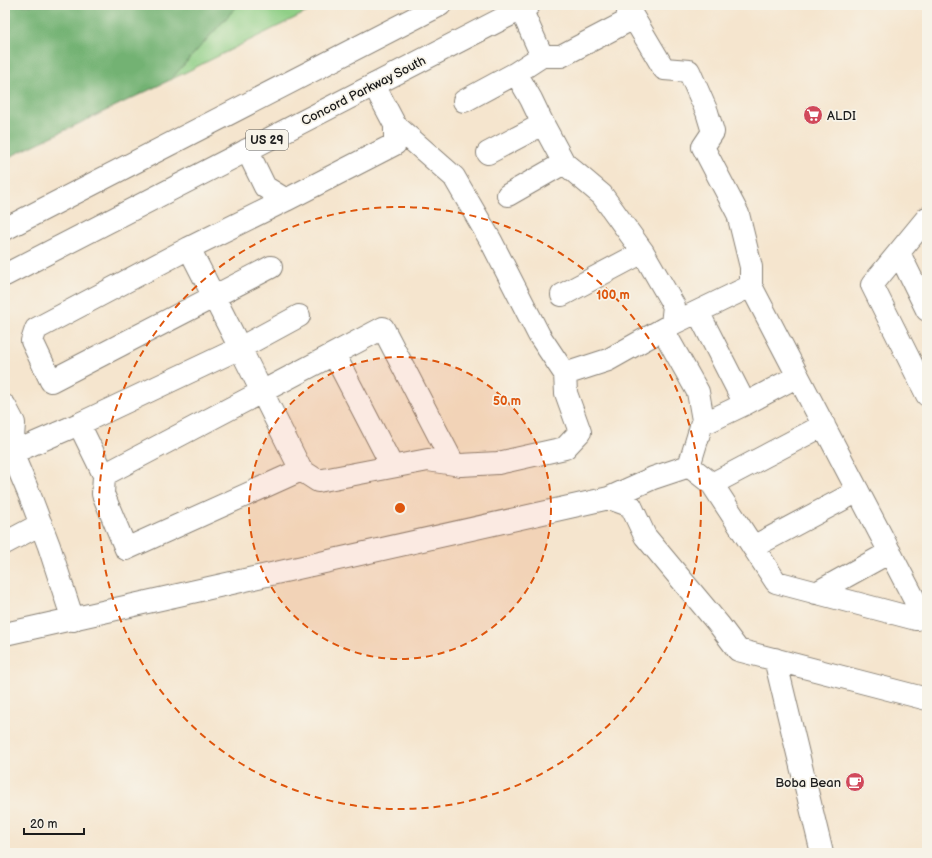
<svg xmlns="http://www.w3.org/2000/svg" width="932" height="858" viewBox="0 0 932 858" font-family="'Balsamiq Sans',sans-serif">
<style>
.green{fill:#8fcf86;stroke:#567651}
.forest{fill:#73b273;stroke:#486748}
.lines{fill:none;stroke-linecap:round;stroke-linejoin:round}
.minor-casing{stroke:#888075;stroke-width:24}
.major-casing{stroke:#888075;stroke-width:24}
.minor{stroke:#fff;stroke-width:22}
.major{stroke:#fff;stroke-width:22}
.ring{fill:none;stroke:#de560d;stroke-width:2;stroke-dasharray:7 5}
.labels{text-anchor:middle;stroke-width:3.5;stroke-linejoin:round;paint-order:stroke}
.shield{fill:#f7f3e8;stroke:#5e5c59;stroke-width:1}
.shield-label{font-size:12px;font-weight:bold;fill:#1c1c1c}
.street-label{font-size:13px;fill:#1c1c1c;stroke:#f7f3e8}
.poi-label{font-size:13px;fill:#1c1c1c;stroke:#f7f3e8;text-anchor:start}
.centre{fill:#de560d;stroke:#f7f3e8;stroke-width:2}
.ring-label{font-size:12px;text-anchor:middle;font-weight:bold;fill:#de560d;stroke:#f7f3e8;stroke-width:3.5;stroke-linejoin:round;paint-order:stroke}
</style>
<rect width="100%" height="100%" fill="#f7f3e8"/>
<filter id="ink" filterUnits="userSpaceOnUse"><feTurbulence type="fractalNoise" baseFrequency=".025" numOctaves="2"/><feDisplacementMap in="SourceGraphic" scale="8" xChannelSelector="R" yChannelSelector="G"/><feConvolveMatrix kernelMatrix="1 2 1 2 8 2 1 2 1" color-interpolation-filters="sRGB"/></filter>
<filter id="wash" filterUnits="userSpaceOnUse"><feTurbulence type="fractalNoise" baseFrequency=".012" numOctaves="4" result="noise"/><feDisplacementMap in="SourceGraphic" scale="16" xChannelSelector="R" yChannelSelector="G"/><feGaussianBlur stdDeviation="0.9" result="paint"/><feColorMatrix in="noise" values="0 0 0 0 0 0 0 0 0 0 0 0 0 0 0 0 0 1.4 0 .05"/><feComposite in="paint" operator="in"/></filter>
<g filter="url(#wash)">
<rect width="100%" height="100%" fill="#f5e5ce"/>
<path class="green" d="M238,5H321L170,80Z"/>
<path class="forest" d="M5,5H238L170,80L5,159Z"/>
</g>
<g filter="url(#ink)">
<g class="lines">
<g class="minor-casing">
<path id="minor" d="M521,9L542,56H561L626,22L629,10L627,5
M629,10L664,69L689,71L707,112L713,132L703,147L738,214L751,267V286L672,324
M464,101L516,73
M395,125L454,177L491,241L539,335L565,374L608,360L672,324L674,306L643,252L602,195L564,163L543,124L531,99L516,73L542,56
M247,150L265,187L286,200L395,144V125L374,85
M488,153L543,124
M508,195L564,163
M927,218L872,285L927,395
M189,248L286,200
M899,253L927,310
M271,267L51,381L32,341L36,329L189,248L240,348L79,424L104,475L103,494L126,549L301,470L318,481L428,460L461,465L498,463L565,448L580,432L566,393L565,374
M562,295L643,252
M698,312L745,404L798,376
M299,316L240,348L301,470
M663,330L698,392L703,420L689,466
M334,354L392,466
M5,406L14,423L12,453
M701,425L745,404
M5,447L12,453L30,496L49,546L73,620
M12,453L79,424
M104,475L383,328L453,463
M712,484L824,425
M609,498L653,478L689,466L712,484L776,582L916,619L921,612L751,286
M5,543L41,524
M753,547L858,491
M816,593L890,552
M5,634L609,498L631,506L645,536L720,626L738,650L927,699
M775,659L822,853"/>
</g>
<g class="major-casing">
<path id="major" d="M5,229L440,5
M5,275L529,5"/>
</g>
<use href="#minor" class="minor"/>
<use href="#major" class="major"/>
</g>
</g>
<circle cx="400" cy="508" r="151" fill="#de560d" fill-opacity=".12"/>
<g class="ring">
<circle cx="400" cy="508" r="151"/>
<circle cx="400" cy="508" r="301"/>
</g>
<defs>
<g id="supermarket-disc" transform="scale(1)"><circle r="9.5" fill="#d1495b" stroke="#f7f3e8"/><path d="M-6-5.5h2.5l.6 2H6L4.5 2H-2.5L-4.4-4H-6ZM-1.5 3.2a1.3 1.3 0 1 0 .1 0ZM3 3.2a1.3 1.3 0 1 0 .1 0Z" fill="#fff"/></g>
<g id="cafe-disc" transform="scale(1)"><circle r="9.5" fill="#d1495b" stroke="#f7f3e8"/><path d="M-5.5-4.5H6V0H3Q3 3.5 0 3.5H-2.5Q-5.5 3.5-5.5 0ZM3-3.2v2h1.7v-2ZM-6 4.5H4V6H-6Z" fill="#fff"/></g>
</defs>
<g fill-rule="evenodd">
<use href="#supermarket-disc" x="813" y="115"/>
<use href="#cafe-disc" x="855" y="782"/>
</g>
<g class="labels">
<rect class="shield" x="246" y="130" width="42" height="20" rx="3"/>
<g class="shield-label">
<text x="267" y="144">US 29</text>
</g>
<g class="street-label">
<text transform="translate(363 90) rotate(-27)" y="5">Concord Parkway South</text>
</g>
<g class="poi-label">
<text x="827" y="120">ALDI</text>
<text x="841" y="787" text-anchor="end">Boba Bean</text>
</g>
</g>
<circle cx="400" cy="508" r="6" class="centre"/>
<g class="ring-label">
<text x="613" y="299">100 m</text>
<text x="507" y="405">50 m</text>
</g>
<rect width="932" height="858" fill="none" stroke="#f7f3e8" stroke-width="20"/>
<path d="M24 828v6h60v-6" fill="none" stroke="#1c1c1c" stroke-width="2"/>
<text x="30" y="828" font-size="12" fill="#1c1c1c" stroke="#f7f3e8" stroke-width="3" paint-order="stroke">20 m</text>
</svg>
